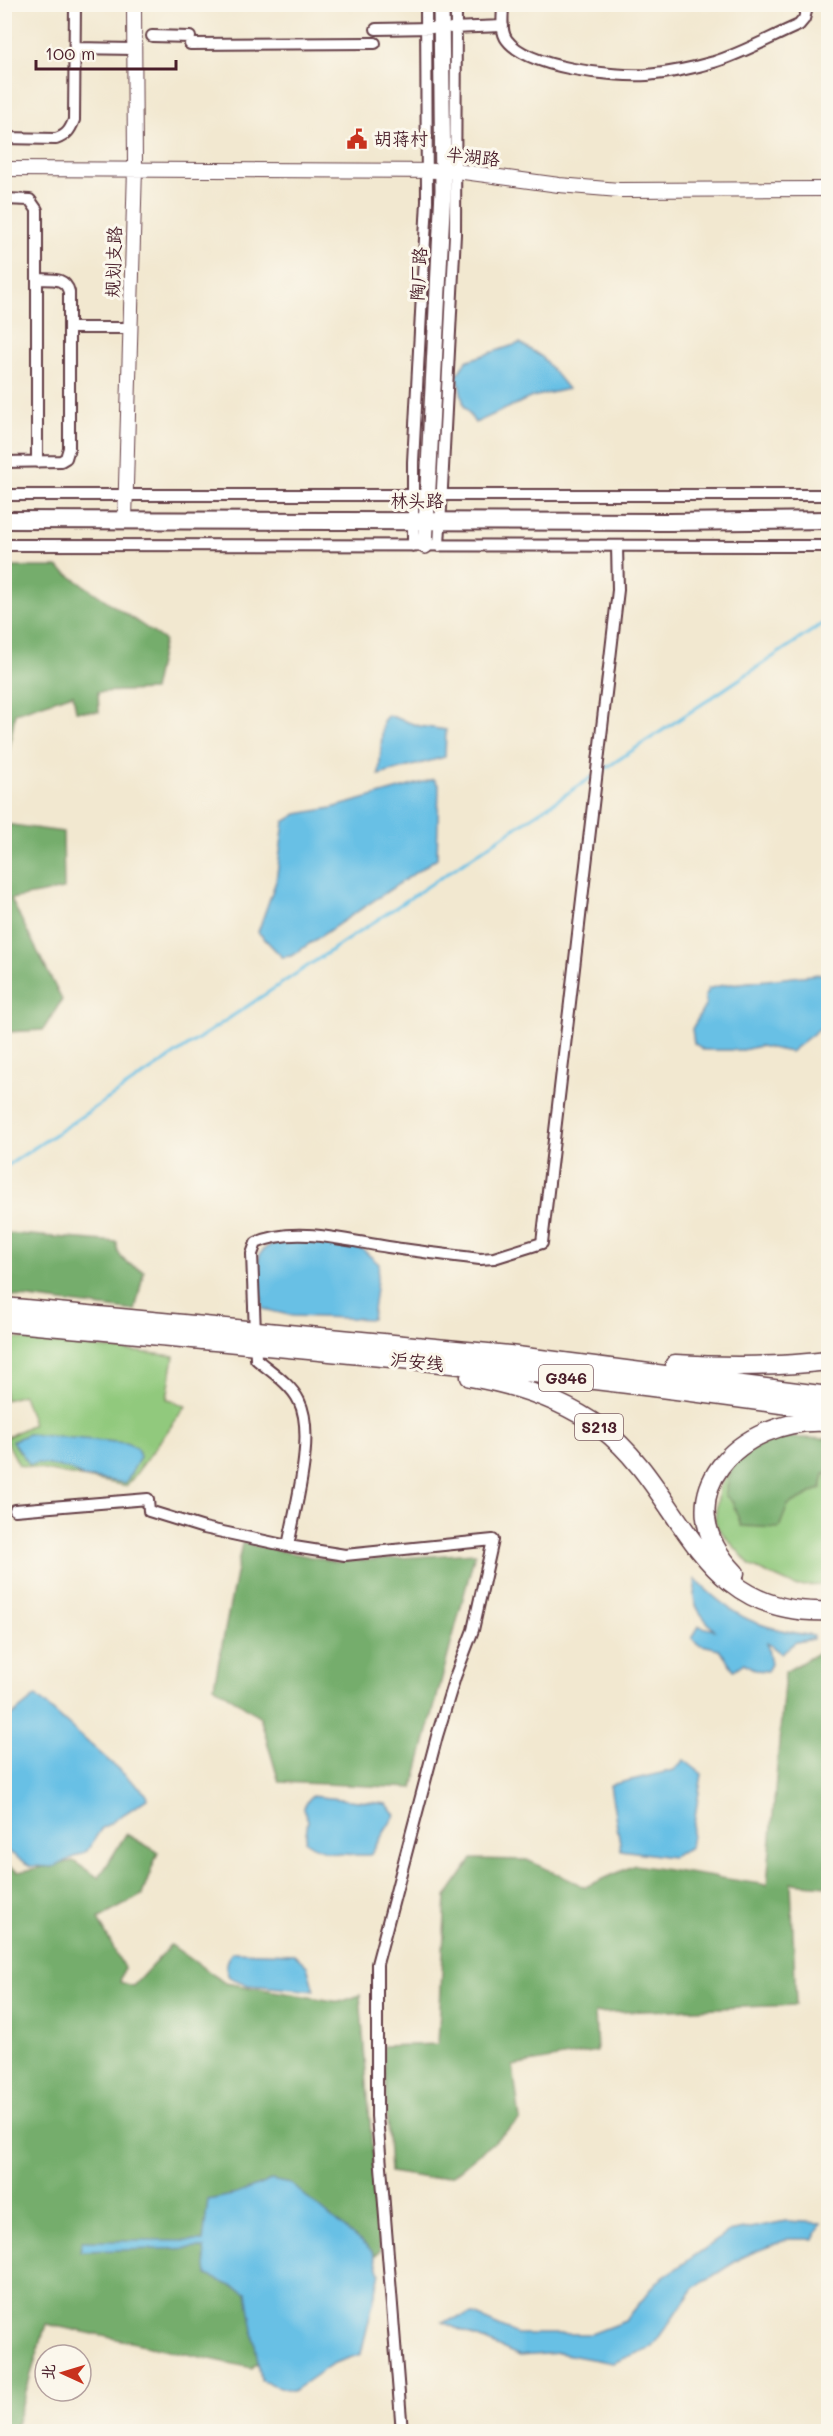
<svg xmlns="http://www.w3.org/2000/svg" width="833" height="2436" viewBox="0 0 833 2436" font-family="Mali,'LXGW WenKai TC',sans-serif">
<style>
.green{fill:#91c97d;stroke:#6e7454;stroke-width:1.5}
.forest{fill:#74ad6c;stroke:#5f664c;stroke-width:1.5}
.water{fill:#67c0e5;stroke:#587088;stroke-width:1.5}
.lines{fill:none;stroke-linecap:round;stroke-linejoin:round}
.stream{stroke:#67c0e5;stroke-width:3}
.minor-casing{stroke:#633d44;stroke-width:14}
.tertiary-casing{stroke:#633d44;stroke-width:16}
.secondary-casing{stroke:#633d44;stroke-width:18}
.primary-casing{stroke:#633d44;stroke-width:20}
.trunk-casing{stroke:#633d44;stroke-width:21}
.minor{stroke:#fff;stroke-width:10}
.tertiary{stroke:#fff;stroke-width:14}
.secondary{stroke:#fff;stroke-width:15}
.primary{stroke:#fff;stroke-width:16}
.trunk{stroke:#fff;stroke-width:18}
.labels{text-anchor:middle;stroke-width:6;stroke-linejoin:round;paint-order:stroke}
.shield{fill:#fbf7ec;stroke:#7f6065;stroke-width:1.5}
.shield-label{font-size:16px;font-weight:bold;fill:#4a1f2b}
.poi-label{font-size:18px;fill:#4a1f2b;stroke:#fbf7ec;text-anchor:start}
.street-label{font-size:18px;fill:#4a1f2b;stroke:#fbf7ec}
</style>
<rect width="100%" height="100%" fill="#fbf7ec"/>
<filter id="ink" filterUnits="userSpaceOnUse"><feTurbulence type="fractalNoise" baseFrequency=".0167" numOctaves="2"/><feDisplacementMap in="SourceGraphic" scale="12" xChannelSelector="R" yChannelSelector="G"/><feConvolveMatrix kernelMatrix="1 2 1 2 8 2 1 2 1" color-interpolation-filters="sRGB"/></filter>
<filter id="wash" filterUnits="userSpaceOnUse"><feTurbulence type="fractalNoise" baseFrequency=".008" numOctaves="4" result="noise"/><feDisplacementMap in="SourceGraphic" scale="24" xChannelSelector="R" yChannelSelector="G"/><feGaussianBlur stdDeviation="1.35" result="paint"/><feColorMatrix in="noise" values="0 0 0 0 0 0 0 0 0 0 0 0 0 0 0 0 0 1.4 0 .05"/><feComposite in="paint" operator="in"/></filter>
<g filter="url(#wash)">
<rect width="100%" height="100%" fill="#f2e8d0"/>
<path class="green" d="M5,1337L174,1356L167,1399L186,1406L127,1486L19,1465L5,1438L33,1424L23,1395L5,1400Z
M733,1464L788,1505L821,1488L824,1474H828V1585L795,1586L751,1566L717,1527L715,1519L719,1489Z"/>
<path class="forest" d="M5,567H57L164,640L153,690L98,692L99,712L76,711L73,694L15,713L5,778Z
M5,824L63,832L64,889L11,899L62,1000L43,1030L7,1032L5,1034Z
M5,1233L117,1242C116,1259 129,1265 144,1271L135,1311L5,1295Z
M782,1437L828,1439V1474H824L821,1488L788,1505L779,1528L741,1526L733,1503L725,1495L733,1464L756,1447Z
M242,1543L337,1562L475,1553L413,1788L279,1782L260,1717L214,1686Z
M828,1647V1857L826,1886L791,1883L796,2005L595,2013L597,2051L513,2066L520,2120L453,2175L427,2178L390,2172L383,2046L438,2044L446,1897L472,1859L527,1860L585,1887L635,1865L767,1885L785,1672Z
M126,1834L158,1852L142,1895L98,1919L124,1968L120,1982L133,1986L171,1945L225,1983L340,2002L360,1995L380,2251L252,2368L46,2324L14,2432L4,2431V1863L18,1872L73,1861L99,1878Z"/>
<path class="water" d="M520,343L542,357L568,389L532,397L475,423L464,406L457,375L466,361Z
M388,715L419,726L446,730L445,757L379,775L383,721Z
M434,779L439,786L437,858L291,956L282,957L258,932L276,881L284,822L297,814L332,808Z
M828,973V1022L790,1052L760,1046L743,1050H704L694,1043L692,1029L706,1004L705,996L708,989L723,985Z
M323,1241L362,1249L379,1264L372,1319L293,1316L263,1309C262,1296 256,1269 259,1258C264,1236 306,1241 323,1241Z
M28,1434L126,1443L137,1448L140,1457L126,1483L83,1477L69,1469L38,1463L30,1465L12,1441Z
M695,1579C735,1619 758,1628 814,1636L813,1639L796,1642L781,1653L767,1643L771,1664L767,1671L755,1670L744,1663L734,1670L719,1649L698,1644L692,1638L699,1626L714,1630C706,1620 693,1608 694,1594C695,1588 696,1586 695,1579Z
M36,1696L146,1794L147,1799L101,1829L87,1851L53,1867L30,1866L5,1849V1721Z
M684,1760L702,1774L690,1847L672,1857L621,1850L610,1785L674,1770Z
M311,1796L387,1804L395,1815L370,1855C347,1855 324,1855 305,1841L308,1820L303,1809Z
M233,1952L294,1954L307,1966L314,1991L248,1985L229,1977C224,1966 225,1960 233,1952Z
M271,2180L291,2184L373,2252L380,2273L361,2354L332,2364L293,2391L261,2381L247,2293L207,2275L204,2248L80,2251L82,2241H203L208,2200L237,2194Z
M786,2221L821,2223L814,2239H788L744,2256L694,2288L652,2347L613,2363L559,2353L520,2356L442,2322L472,2314L517,2334H591L625,2321L657,2282L729,2232Z"/>
<g class="lines">
<path class="stream" d="M600,772L828,620
M4,1168L592,777"/>
</g>
</g>
<g filter="url(#ink)">
<g class="lines">
<g class="minor-casing">
<path id="minor" d="M503,4C503,15 500,31 507,40C528,68 613,77 647,75C669,73 693,68 714,62C743,53 771,37 799,25L804,19L808,4
M451,28L503,26
M376,29L432,28
M152,36L190,37
M190,44L375,43
M75,48L134,49
M4,138L56,139C67,135 70,130 74,120L75,4
M4,199L30,200L37,210V462
M69,328H130
M4,462L61,461L66,458L69,448V292C65,276 50,280 37,279
M4,495H828
M4,545L828,546
M413,546V462L427,201L426,4
M439,546L455,234L456,4
M15,1510L148,1499L149,1511L204,1528L288,1546
M402,2432L377,2116V1964L437,1736L455,1677L473,1630L493,1540L345,1555L288,1546C295,1509 316,1434 299,1401C291,1384 270,1371 256,1359L252,1254L256,1243C294,1225 348,1241 388,1247C419,1252 450,1255 480,1259L494,1258L542,1243L618,590L617,546"/>
</g>
<g class="tertiary-casing">
<path id="tertiary" d="M4,169L456,171L559,185L619,190L828,189
M125,520L135,168L134,4"/>
</g>
<g class="secondary-casing">
<path id="secondary" d="M425,546L443,190L441,4"/>
</g>
<g class="primary-casing">
<path id="primary" d="M4,520L670,522L828,520"/>
</g>
<g class="trunk-casing">
<path id="trunk" d="M4,1307L509,1355L828,1396
M4,1322C279,1347 555,1370 828,1411
M675,1364C726,1367 777,1367 828,1361
M470,1377C516,1385 563,1400 601,1428C685,1491 694,1617 828,1611
M735,1573C661,1497 739,1416 828,1422"/>
</g>
<use href="#minor" class="minor"/>
<use href="#tertiary" class="tertiary"/>
<use href="#secondary" class="secondary"/>
<use href="#primary" class="primary"/>
<use href="#trunk" class="trunk"/>
</g>
</g>
<defs>
<g id="civic-bare" transform="scale(1.62)"><path d="M-.6-6.5H3V-4.5H.6V-3L4-1V1h2V6H-6V1h2V-1L-.6-3ZM-1.2 2.5V6h2.4V2.5Z" fill="#c8321e" stroke="#fbf7ec" stroke-width="2.5" paint-order="stroke"/></g>
</defs>
<g fill-rule="evenodd">
<use href="#civic-bare" x="357" y="139"/>
</g>
<g class="labels">
<g class="shield">
<rect x="539" y="1365" width="54" height="26" rx="4.5"/>
<rect x="575" y="1414" width="48" height="26" rx="4.5"/>
</g>
<g class="shield-label">
<text x="566" y="1384">G346</text>
<text x="599" y="1433">S213</text>
</g>
<g class="poi-label">
<text x="374" y="145">胡蒋村</text>
</g>
<g class="street-label">
<text transform="translate(473 157) rotate(6)" y="6">半湖路</text>
<text transform="translate(114 262) rotate(-88)" y="6">规划支路</text>
<text transform="translate(419 274) rotate(-87)" y="6">陶厂路</text>
<text x="417" y="507">林头路</text>
<text transform="translate(417 1362) rotate(6)" y="6">沪安线</text>
</g>
</g>
<rect width="833" height="2436" fill="none" stroke="#fbf7ec" stroke-width="24"/>
<g transform="translate(63 2373) rotate(274)"><circle r="28" fill="#fbf7ec" stroke="#b4a19f" stroke-width="1.5"/>
<path d="M0-4.5L10 22L0 15L-10 22Z" fill="#c8321e"/>
<text y="-9" font-size="16" font-weight="bold" text-anchor="middle" fill="#4a1f2b">北</text>
</g>
<path d="M36 60v9h140v-9" fill="none" stroke="#4a1f2b" stroke-width="3"/>
<text x="45" y="60" font-size="18" fill="#4a1f2b" stroke="#fbf7ec" stroke-width="4.5" paint-order="stroke">100 m</text>
</svg>
